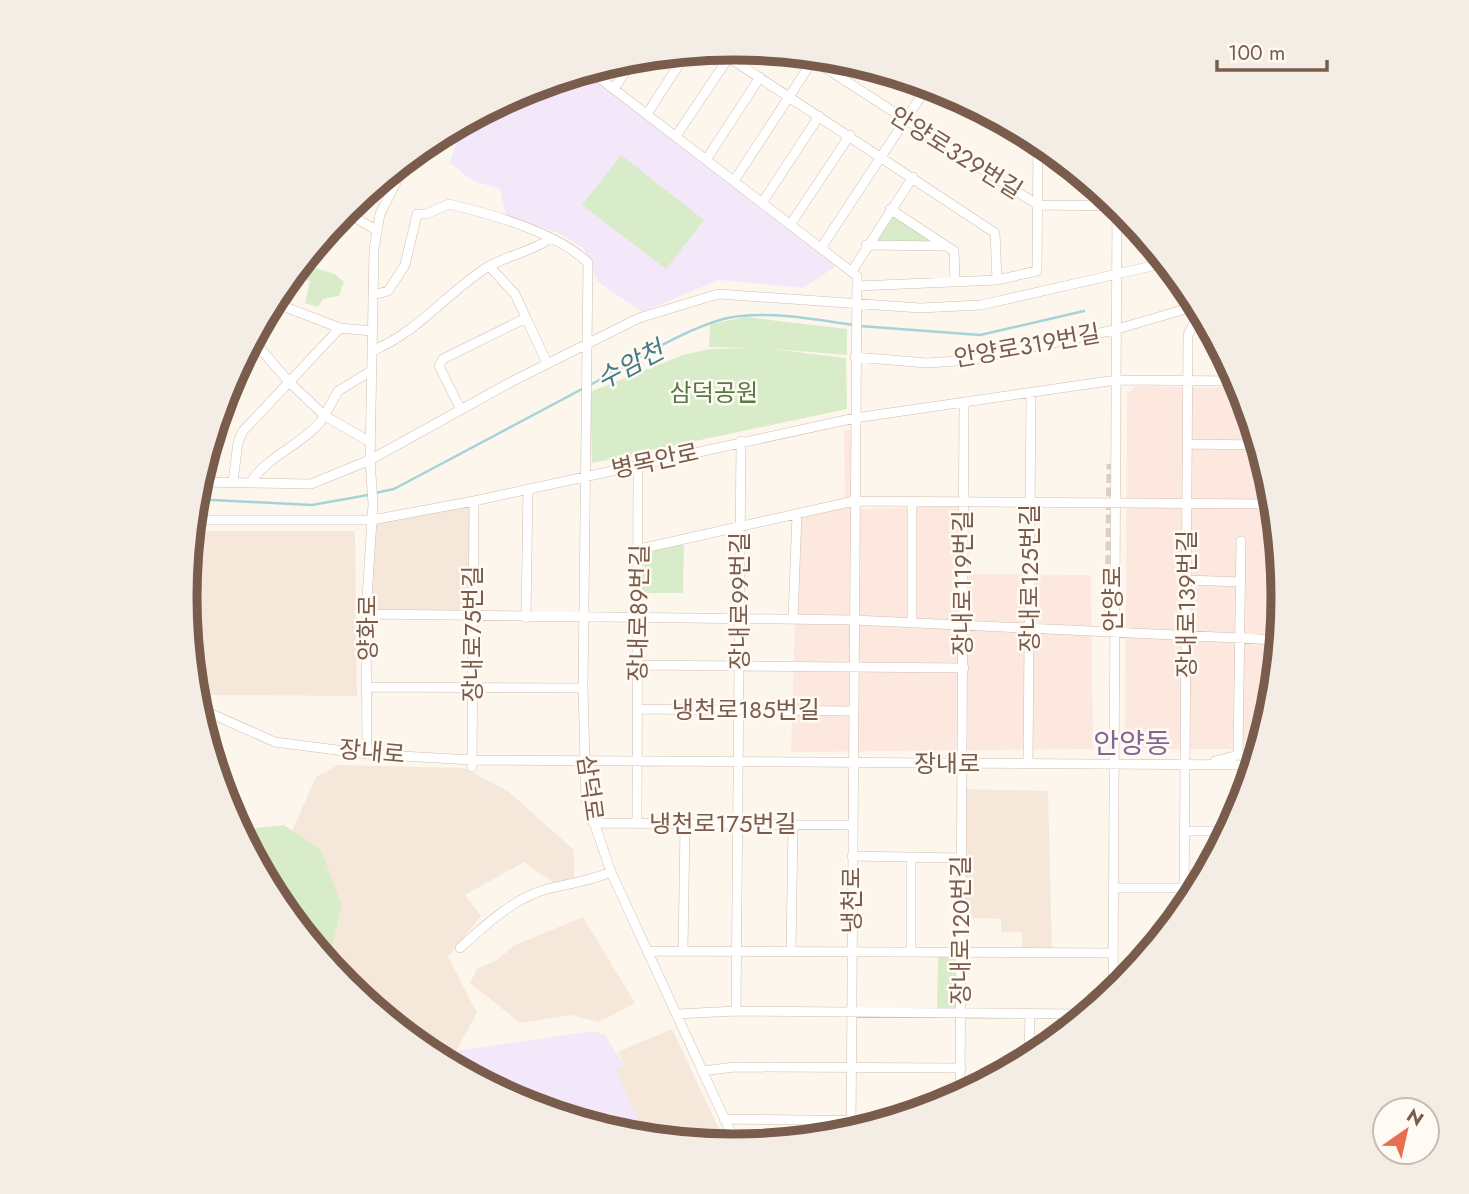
<svg xmlns="http://www.w3.org/2000/svg" width="1469" height="1194" viewBox="0 0 1469 1194" font-family="Jost,'Noto Sans KR',sans-serif">
<style>
.residential{fill:#f5e8da}
.commercial{fill:#fde8e0}
.education{fill:#f3e8fa}
.green{fill:#d8ecc9}
.lines{fill:none;stroke-linecap:round;stroke-linejoin:round}
.stream{stroke:#a5d3da;stroke-width:2.5}
.minor-tunnel{stroke:#dcd0c4;stroke-width:9;stroke-dasharray:9 4.5;stroke-linecap:butt}
.minor-casing{stroke:#d1beb0;stroke-width:10}
.minor{stroke:#fff;stroke-width:9}
.labels{text-anchor:middle;stroke-width:5;stroke-linejoin:round;paint-order:stroke}
.street-label{font-size:24px;fill:#7a5c4d;stroke:#fffaf3}
.park-label{font-size:24px;fill:#537a41;stroke:#fffaf3}
.water-label{font-size:26px;font-style:italic;fill:#437c86;stroke:#fffaf3}
.quarter-label{font-size:28px;fill:#846695;stroke:#fffaf3}
.rim{fill:none;stroke:#7a5c4d;stroke-width:9}
</style>
<rect width="100%" height="100%" fill="#fdf6ec"/>
<path class="residential" d="M474,501L473,617L366,614L372,520Z
M191,531H355L357,696L209,695L194,691L185,597Z
M338,765L464,768L509,792L574,850V880L557,885L524,862L465,895L481,916L448,957L477,1013L456,1051L440,1060L345,985L328,964L342,906L292,831L316,777Z
M963,789L1048,791L1052,953H1022V932H1001V919L962,918Z
M583,917L635,1003L599,1022L571,1015L520,1023L470,983L477,969L497,960L515,945Z
M672,1029L727,1146L630,1136L642,1131L615,1070L624,1065L618,1052Z"/>
<path class="commercial" d="M1136,386L1243,388L1274,490L1284,597L1274,705L1260,749H1145L1125,731L1127,394Z
M844,430H861L860,509L969,506L968,574L1091,575L1093,749L791,752L798,517L845,508Z"/>
<path class="education" d="M583,71L836,266L804,288L719,280L642,312L597,281L584,249L559,233L506,215L500,189L473,181L450,163L461,126L458,124L524,89Z
M593,1031L605,1035L624,1065L616,1070L643,1131L630,1136L524,1105L440,1060L456,1051Z"/>
<path class="green" d="M621,155L704,220L666,269L582,205Z
M893,213L933,239L931,242L875,241Z
M308,266L335,274L344,282L339,296L323,299L318,307L305,303L310,281L299,279L301,267Z
M746,317L847,329V355L772,349L846,358L847,409L592,463L590,392L683,355L710,349L748,348L709,347L710,324Z
M681,544L684,547L683,593H642L645,550Z
M284,825L321,850L342,906L328,964L277,902L239,830Z
M938,957H957V1010L937,1009Z"/>
<g class="lines">
<path class="stream" d="M860,326L980,335L1084,311
M590,385C630,364 698,319 741,316C778,312 817,320 854,325
M375,493L394,489L584,388
M194,499L312,505L368,495"/>
<path class="minor-tunnel" d="M1109,618L1111,464"/>
<g class="minor-casing">
<path id="minor" d="M716,49L995,233L997,280
M804,54L1038,205L1117,206
M589,70L857,276L851,1133
M934,86L1038,153
M614,89L635,57
M647,114L687,52
M676,136L729,57
M426,142L429,143L435,137
M706,160L760,77
M734,181L815,57
M762,203L819,116
M890,209L954,251L955,281
M344,211L376,230
M790,225L850,135
M866,245L945,246
M821,248L929,84
M489,266L515,294L526,318
M852,271L913,177
M858,286L997,280L1037,271L1038,139
M373,295L388,291L405,265L417,214H426L449,204C491,214 557,232 588,263L583,688L586,799L611,872L737,1146
M272,302L340,328L372,331
M252,339L289,382L325,416L370,442
M372,351C421,330 443,296 486,268C507,255 532,252 551,238
M855,357L927,363L971,360L1114,330L1189,308L1201,310
M461,410L439,366L443,359L526,318L547,363
M326,413L338,391L371,371
M1187,444L1260,445
M198,482L311,484L370,460L511,382L639,318L718,294L920,308L981,305L1152,266L1164,258
M233,482L238,442L243,431L340,328
M250,483C270,453 303,446 325,416
M912,501V622
M192,520H372L474,501L855,418L1116,380L1239,381
M640,549L854,501L1275,504
M1188,580L1241,582
M366,614L854,620L1280,640
M526,618L528,489
M793,619L797,514
M638,665L964,668
M368,687L583,688
M196,707L275,742L367,754L472,760L1255,765
M638,709L853,711
M367,754L366,614L373,504L370,460L374,249L380,214L409,157
M1238,755L1241,541
M1215,761L1238,755L1258,756
M1028,763L1031,393
M472,767L474,501
M593,823L853,825
M637,824L638,465
M1186,831H1230
M852,856L962,858
M1113,888H1200
M1184,911L1188,335L1200,311
M460,948C485,925 514,898 547,889C569,884 589,881 611,872
M647,951L1113,953
M683,951L685,825
M791,952L793,824
M911,953V858
M1113,994L1117,204
M736,1011L741,441
M677,1014L736,1011L1089,1014
M1029,1060L1030,1013
M702,1071L735,1067L961,1068
M960,1097L964,402
M724,1119L893,1121"/>
</g>
<use href="#minor" class="minor"/>
</g>
<g class="labels">
<g class="street-label">
<text transform="translate(956 153) rotate(32)" y="8">안양로329번길</text>
<text transform="translate(1027 346) rotate(-10)" y="8">안양로319번길</text>
<text transform="translate(655 461) rotate(-12)" y="8">병목안로</text>
<text transform="translate(1030 578) rotate(-90)" y="8">장내로125번길</text>
<text transform="translate(963 583) rotate(-90)" y="8">장내로119번길</text>
<text transform="translate(1113 599) rotate(-90)" y="8">안양로</text>
<text transform="translate(740 601) rotate(-90)" y="8">장내로99번길</text>
<text transform="translate(1187 604) rotate(-90)" y="8">장내로139번길</text>
<text transform="translate(639 613) rotate(-89)" y="8">장내로89번길</text>
<text transform="translate(368 628) rotate(-90)" y="8">양화로</text>
<text transform="translate(473 634) rotate(-90)" y="8">장내로75번길</text>
<text x="746" y="718">냉천로185번길</text>
<text transform="translate(372 752) rotate(5)" y="8">장내로</text>
<text x="947" y="772">장내로</text>
<text transform="translate(590 788) rotate(82)" y="8">삼덕로</text>
<text x="723" y="832">냉천로175번길</text>
<text transform="translate(852 900) rotate(-90)" y="8">냉천로</text>
<text transform="translate(961 930) rotate(-90)" y="8">장내로120번길</text>
</g>
<g class="park-label">
<text x="714" y="401">삼덕공원</text>
</g>
<g class="water-label">
<text transform="translate(630 365) rotate(-28)" y="9">수암천</text>
</g>
<g class="quarter-label">
<text x="1132" y="753">안양동</text>
</g>
</g>
<path d="M0 0H1469V1194H0ZM197 597a537 537 0 1 1 1074 0a537 537 0 1 1-1074 0Z" fill="#f4ede6" fill-rule="evenodd"/>
<path class="rim" d="M197 597a537 537 0 1 1 1074 0a537 537 0 1 1-1074 0Z"/>
<g transform="translate(1406 1131) rotate(34)"><circle r="33" fill="#fffaf3" stroke="#cabbb1" stroke-width="2"/>
<path d="M0-5L12 26L0 18L-12 26Z" fill="#e76f51"/>
<text y="-10" font-size="19" font-weight="bold" text-anchor="middle" fill="#7a5c4d">N</text>
</g>
<path d="M1217 60v10h110v-10" fill="none" stroke="#7a5c4d" stroke-width="3.5"/>
<text x="1228" y="60" font-size="21" fill="#7a5c4d" stroke="#fffaf3" stroke-width="5" paint-order="stroke">100 m</text>
</svg>
